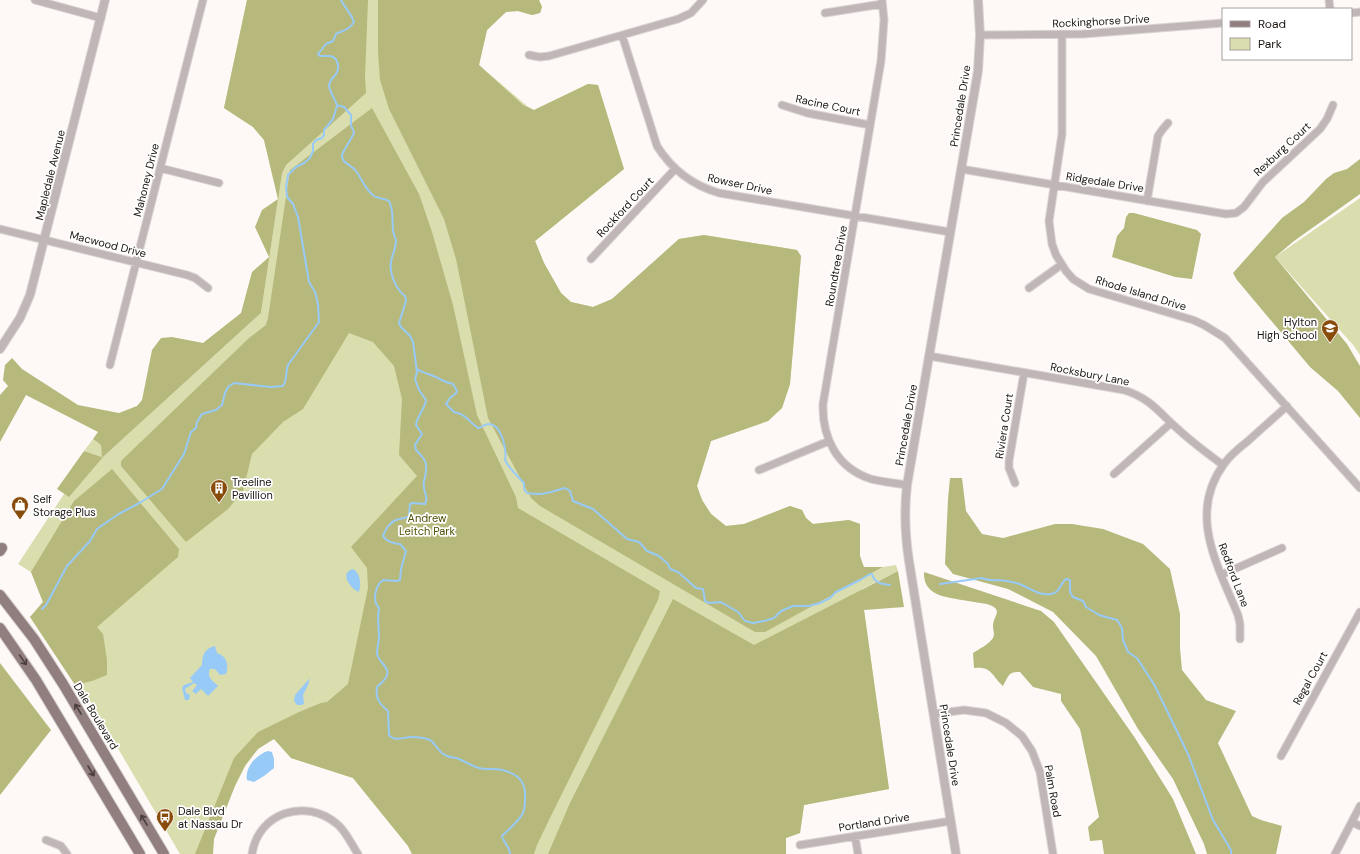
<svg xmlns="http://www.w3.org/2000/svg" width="1360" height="854" viewBox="0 0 1360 854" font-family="'DM Sans',sans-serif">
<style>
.green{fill:#daddae}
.forest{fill:#b6b97b}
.water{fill:#98caf7}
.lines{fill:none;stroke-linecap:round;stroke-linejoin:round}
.stream{stroke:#98caf7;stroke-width:2}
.minor-casing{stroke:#dad4d2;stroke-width:9}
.tertiary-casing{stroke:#dad4d2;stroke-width:10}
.primary-casing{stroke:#dad4d2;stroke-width:12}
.minor{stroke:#c1b6b7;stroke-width:7}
.tertiary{stroke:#c1b6b7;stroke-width:8}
.primary{stroke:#917e7e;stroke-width:10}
.oneway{stroke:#4a3e3d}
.labels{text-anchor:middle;stroke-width:3.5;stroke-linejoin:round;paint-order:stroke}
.street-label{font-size:11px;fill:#1b1411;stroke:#fff}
.poi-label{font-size:11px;fill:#1b1411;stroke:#fff;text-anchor:start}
.park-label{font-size:11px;fill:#4f5004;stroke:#fff}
</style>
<rect width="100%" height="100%" fill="#fef9f7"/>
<path class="green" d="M247,0H539L542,7L540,13L532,15L518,11L506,12L487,30L479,65L527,106L534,110L588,84L598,85L624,169L535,241L544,263L561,293L571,302L593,307L612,299L679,239L704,235L797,250L801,256L790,384L782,408L768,421L711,441L697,486L702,500L711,514L726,526L744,524L790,506L802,510L806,518L813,524L849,520L860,524V556L862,579L883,567L896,565L898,571L862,589L864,610L889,789L804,805L800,833L786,838V854H412L408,846L353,778L291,758L274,739C268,742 262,745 258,749C235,771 220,824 208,854H180L76,677L30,617L43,602L31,572L18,564L64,494L69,496L102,457L84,451L93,439L101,445L103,457L261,313L278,199L264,140L253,127L224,108Z
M1360,198V355L1354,346L1275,257Z"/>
<path class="forest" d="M247,0H368L365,77L366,93L286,165L282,173L261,313L103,457L69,497L57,489L84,451L102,457L101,445L93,439L98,432L26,395L0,442V395L8,386L3,380L5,365L12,358L22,369L78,405L119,413L137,406L142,400L152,350L161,338L172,337L203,343L241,313L252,272L269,257L255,227L262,210L278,199L264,140L253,127L224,108Z
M378,0H539L542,7L540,13L532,15L518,11L506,12L487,30L479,65L523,105L534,110L588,84L598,85L624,169L535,241L544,263L561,293L571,302L593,307L612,299L679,239L704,235L797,250L801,256L790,384L782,408L768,421L711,441L697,486L702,500L711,514L726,526L744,524L790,506L802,510L806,518L813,524L849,520L860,524V556L864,567H883L765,632H755L540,506L531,498L488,418L456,259L444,219L389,109L380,80L378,52Z
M372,108L419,194L432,232L453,305L477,415L516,497L518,508L660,591L658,600L548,822L537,845L534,854H412L408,846L353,778L291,758L274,739L258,749L245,766L235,786L214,839L213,854H195L234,758L258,732L299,712L321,703L327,702L348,684L368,588L367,568L351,547L417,476L399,455L402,399L394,366L373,342L349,333L303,409L283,422L252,454L243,491L228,509L186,542L121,466V461L249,338L266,325L268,318L290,170Z
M1360,159V194L1294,241L1275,257L1347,344L1360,366V418L1338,391L1310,367L1237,280L1233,273L1282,218L1304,202L1326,179L1334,173L1347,169Z
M1129,213H1134L1197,230L1201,234L1192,279L1175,277L1112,257L1117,236L1124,228L1126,217Z
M112,469L179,549L178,557L97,627L103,634L107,660V675L92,681L75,685L30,617L43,602L31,572L74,501Z
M950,478H962L966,511L982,534L1003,538L1055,524H1072L1103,529L1143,544L1170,569L1180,614V648L1182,670L1206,700L1236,711L1218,743L1252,816L1261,820L1282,826L1276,854H1207L1204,844L1173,779L1138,729L1096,656L1053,612L1008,589L953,574L945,564L948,499Z
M898,571L904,607L864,610L889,789L804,805L800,833L786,838V854H548L570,803L673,599L754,645Z
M924,572L1041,611L1054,622L1135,738L1173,799L1196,854H1104L1102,840L1090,841L1088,827L1099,817L1080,729L1061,701V694L1033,687L1020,672C1008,671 1008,677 1003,686C991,675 992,666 974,668L973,653C979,649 988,645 993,638C995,633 993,631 993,626C993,615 1005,610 987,604C978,603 970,601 962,600C944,597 923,595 924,572Z
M0,663L51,730L0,795Z"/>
<path class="water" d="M353,569C361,574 361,584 359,592C350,589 339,573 353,569Z
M215,646L217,653C227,656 229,665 226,674L220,675L215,669H210C206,677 213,681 218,686L208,696L201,689L196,694L192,691L197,685L194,683L185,689L186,693L190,695L189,700H185L182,688L184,685L193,682L190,678L202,665C202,655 205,648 215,646Z
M310,678L308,685L303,695L304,703L302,705H297L294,701L295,695Z
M268,751L272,752L274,759V768L264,776L254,782L247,780C244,768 257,754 268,751Z"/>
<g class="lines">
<path class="stream" d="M341,0C345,8 351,13 354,22C349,30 344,30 336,34L333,41L326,44L318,54L320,56C323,56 327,56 330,56C338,57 340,68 336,74C333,78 330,79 329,85C329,91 335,99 337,105L344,107L351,115V125L354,133C352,138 343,151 342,155C341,163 352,165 356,171C362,179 365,190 374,196C379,199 384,198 389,201C394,210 392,221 393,231C394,235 395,237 396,241C396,248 392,255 391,262C389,272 396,290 405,296L406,301L399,323L401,327L410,336L413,342L417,372L415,379L419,390L426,400C425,409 417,416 416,425L422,434L415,445L416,450C426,460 428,463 425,477C424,480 423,484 424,487C424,494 429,497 425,504L413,503L410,504L409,516C405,519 401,518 396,520C390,522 385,530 383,536C386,541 394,544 400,544L406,551L401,569L400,580L397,581L383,580C375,586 372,601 379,608C377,621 379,625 379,637C379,642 377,647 377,653C378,666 400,668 377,687C375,699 380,704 388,711L389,735C394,742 404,737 412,737C417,737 425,738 430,740C435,742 438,753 447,756C451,758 456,757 459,759C466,762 472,766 479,768C488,770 497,768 506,771C520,776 526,783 525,798C525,803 525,808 523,813C519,821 509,829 502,836C503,842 510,847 510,854
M417,369C424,374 431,374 438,378C444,381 447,383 453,384L457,391L456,393L450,398L446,404L454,412C466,414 469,422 478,428C482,427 484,424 490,424C502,426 507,450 505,460C509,469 517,475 524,483C523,496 530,493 539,494C549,494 556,490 565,488L570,491L573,501L593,509L627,539L639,542L647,551L659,556L668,564L670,569L678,572L696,588L703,589L705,601L709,603L721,602L738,612L745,621L753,623L764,621L774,618L781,611L793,606H809L820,603L830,598L836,592L860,580L870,574H872C874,583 882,584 890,585
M940,584L982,578C990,582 998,579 1007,581C1012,582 1017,583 1022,585C1031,589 1040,596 1051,594C1060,593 1060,583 1066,579L1070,580V592L1073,597L1083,601L1086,607L1099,615L1117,620L1122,628L1123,640L1128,652L1137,658L1155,686L1188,754L1213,820L1231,850V854
M42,609L46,605L67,566L90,541L97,529L117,515L141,502L162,489L184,454L191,432L196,428L197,422L202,414L216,410L222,405L225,393L228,387L234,383L271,387L283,386C288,378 285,372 288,365L319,322L318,304L315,292L309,282L298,217L293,204L287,197L286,187L288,175L296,167L304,163L310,158L313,151V144L316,140L322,138L324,135V130L333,119L337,106"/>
<g class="minor-casing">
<path id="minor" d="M35,0L101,18
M882,0L884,20L881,61L823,404C822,438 837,468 871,479C882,482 895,483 907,485
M1329,0L1330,9
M825,13L882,4
M1351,13L1360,12
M622,35L657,146C672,170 692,185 719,193L950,232
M980,35L1083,34L1223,23
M1062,35V134L1049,221L1052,244L1056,255L1066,271L1073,279L1089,289L1193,320L1204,325L1225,338L1360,488
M529,55L540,57L549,56L678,19L691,13L703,0
M782,105L807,113L870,125
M160,168L219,183
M961,169L1226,214L1236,213L1244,207L1263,182L1320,129L1327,119L1333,105
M1147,201L1158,136L1162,130L1168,123
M0,229L187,275L195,278L208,288
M591,259L675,169
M1029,288L1061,265
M929,356L1124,390C1152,399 1159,413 1179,430C1193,443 1208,454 1223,465
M110,365L203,0
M759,470L829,441
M1114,474L1171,423
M1015,483L1009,468V461L1024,373
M1221,575L1282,548
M1240,639V624L1238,615C1218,566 1187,514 1224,464C1230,455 1239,448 1248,441C1261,429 1274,418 1287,406
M934,714L964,710L986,713L1006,723L1022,736L1032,751L1040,772L1053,854
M1281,756L1360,612
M1352,822L1360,826
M855,836L858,854
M46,840L61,846L67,854
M800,845L951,821
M252,854C258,813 305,797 337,824C346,831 351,844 358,854
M1335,854L1360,806"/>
</g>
<g class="tertiary-casing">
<path id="tertiary" d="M0,349L20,318L30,295L105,0
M956,854L909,561C905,535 904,511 907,485L978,71L980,35L978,0"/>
</g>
<g class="primary-casing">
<path id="primary" d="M0,551L2,548
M0,595L34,639L63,684L164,854
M0,628L36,680L140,854"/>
</g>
<use href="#minor" class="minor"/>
<use href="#tertiary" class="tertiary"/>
<use href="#primary" class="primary"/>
</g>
<defs><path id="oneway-shaft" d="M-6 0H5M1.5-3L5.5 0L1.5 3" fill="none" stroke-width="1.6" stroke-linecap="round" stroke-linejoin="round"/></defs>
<g class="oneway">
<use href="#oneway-shaft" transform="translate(23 660) rotate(55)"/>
<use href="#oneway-shaft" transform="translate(78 709) rotate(-121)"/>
<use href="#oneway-shaft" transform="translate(91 771) rotate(59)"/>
<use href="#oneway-shaft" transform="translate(144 820) rotate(-121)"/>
</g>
<defs>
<g id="school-pin" transform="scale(0.9)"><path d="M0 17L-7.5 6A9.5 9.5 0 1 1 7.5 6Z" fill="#884b0a" stroke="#fff"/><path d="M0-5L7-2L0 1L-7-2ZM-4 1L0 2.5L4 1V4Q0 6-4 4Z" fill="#fff"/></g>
<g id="building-pin" transform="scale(0.9)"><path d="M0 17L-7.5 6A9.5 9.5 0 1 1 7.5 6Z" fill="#884b0a" stroke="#fff"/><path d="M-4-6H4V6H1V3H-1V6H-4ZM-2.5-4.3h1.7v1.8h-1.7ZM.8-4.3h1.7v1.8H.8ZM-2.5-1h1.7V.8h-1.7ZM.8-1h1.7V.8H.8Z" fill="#fff"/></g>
<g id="shop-pin" transform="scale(0.9)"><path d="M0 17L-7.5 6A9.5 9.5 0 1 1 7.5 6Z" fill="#884b0a" stroke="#fff"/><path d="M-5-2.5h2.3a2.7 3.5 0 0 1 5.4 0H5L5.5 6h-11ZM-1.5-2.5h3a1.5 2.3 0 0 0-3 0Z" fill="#fff"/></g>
<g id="bus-pin" transform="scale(0.9)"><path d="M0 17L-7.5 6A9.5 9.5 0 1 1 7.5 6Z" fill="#884b0a" stroke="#fff"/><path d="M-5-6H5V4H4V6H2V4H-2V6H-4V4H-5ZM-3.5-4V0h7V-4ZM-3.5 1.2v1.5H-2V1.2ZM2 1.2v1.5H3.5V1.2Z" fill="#fff"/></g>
</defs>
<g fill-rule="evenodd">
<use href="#school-pin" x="1330" y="328"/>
<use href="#building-pin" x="219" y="488"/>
<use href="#shop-pin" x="20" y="505"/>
<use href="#bus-pin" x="165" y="817"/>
</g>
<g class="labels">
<g class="street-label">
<text transform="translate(1101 21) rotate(-3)" y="4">Rockinghorse Drive</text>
<text transform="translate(828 105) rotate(12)" y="4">Racine Court</text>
<text transform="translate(960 106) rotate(-81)" y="4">Princedale Drive</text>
<text transform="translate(1282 149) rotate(-43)" y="4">Rexburg Court</text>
<text transform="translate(50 175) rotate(-76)" y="4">Mapledale Avenue</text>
<text transform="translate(146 180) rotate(-76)" y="4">Mahoney Drive</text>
<text transform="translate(1105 182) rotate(9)" y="4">Ridgedale Drive</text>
<text transform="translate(740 184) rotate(12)" y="4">Rowser Drive</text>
<text transform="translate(625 207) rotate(-47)" y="4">Rockford Court</text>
<text transform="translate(108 244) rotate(14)" y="4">Macwood Drive</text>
<text transform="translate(836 266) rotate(-80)" y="4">Roundtree Drive</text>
<text transform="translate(1141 293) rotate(17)" y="4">Rhode Island Drive</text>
<text transform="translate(1090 374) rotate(11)" y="4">Rocksbury Lane</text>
<text transform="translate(906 425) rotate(-80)" y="4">Princedale Drive</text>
<text transform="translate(1004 426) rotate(-81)" y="4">Riviera Court</text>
<text transform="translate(1234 575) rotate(69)" y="4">Redford Lane</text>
<text transform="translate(1310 678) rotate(-61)" y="4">Regal Court</text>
<text transform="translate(96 716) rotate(59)" y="4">Dale Boulevard</text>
<text transform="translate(950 745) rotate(81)" y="4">Princedale Drive</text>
<text transform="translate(1053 791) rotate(80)" y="4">Palm Road</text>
<text transform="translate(874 822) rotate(-9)" y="4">Portland Drive</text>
</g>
<g class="poi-label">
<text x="1317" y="326" text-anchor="end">Hylton<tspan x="1317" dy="13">High School</tspan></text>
<text x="232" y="486">Treeline<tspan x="232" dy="13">Pavillion</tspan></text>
<text x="33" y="503">Self<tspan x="33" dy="13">Storage Plus</tspan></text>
<text x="178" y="815">Dale Blvd<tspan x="178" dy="13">at Nassau Dr</tspan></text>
</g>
<g class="park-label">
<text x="427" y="522">Andrew<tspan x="427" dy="13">Leitch Park</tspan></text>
</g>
</g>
<rect x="1222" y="8" width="130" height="52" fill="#ffffff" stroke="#a4a1a0"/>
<rect x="1230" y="21" width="20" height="6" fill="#917e7e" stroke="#a4a1a0"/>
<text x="1258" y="28" font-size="12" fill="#1b1411">Road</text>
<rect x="1230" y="38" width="20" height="12" fill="#daddae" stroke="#a4a1a0"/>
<text x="1258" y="48" font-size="12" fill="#1b1411">Park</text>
</svg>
